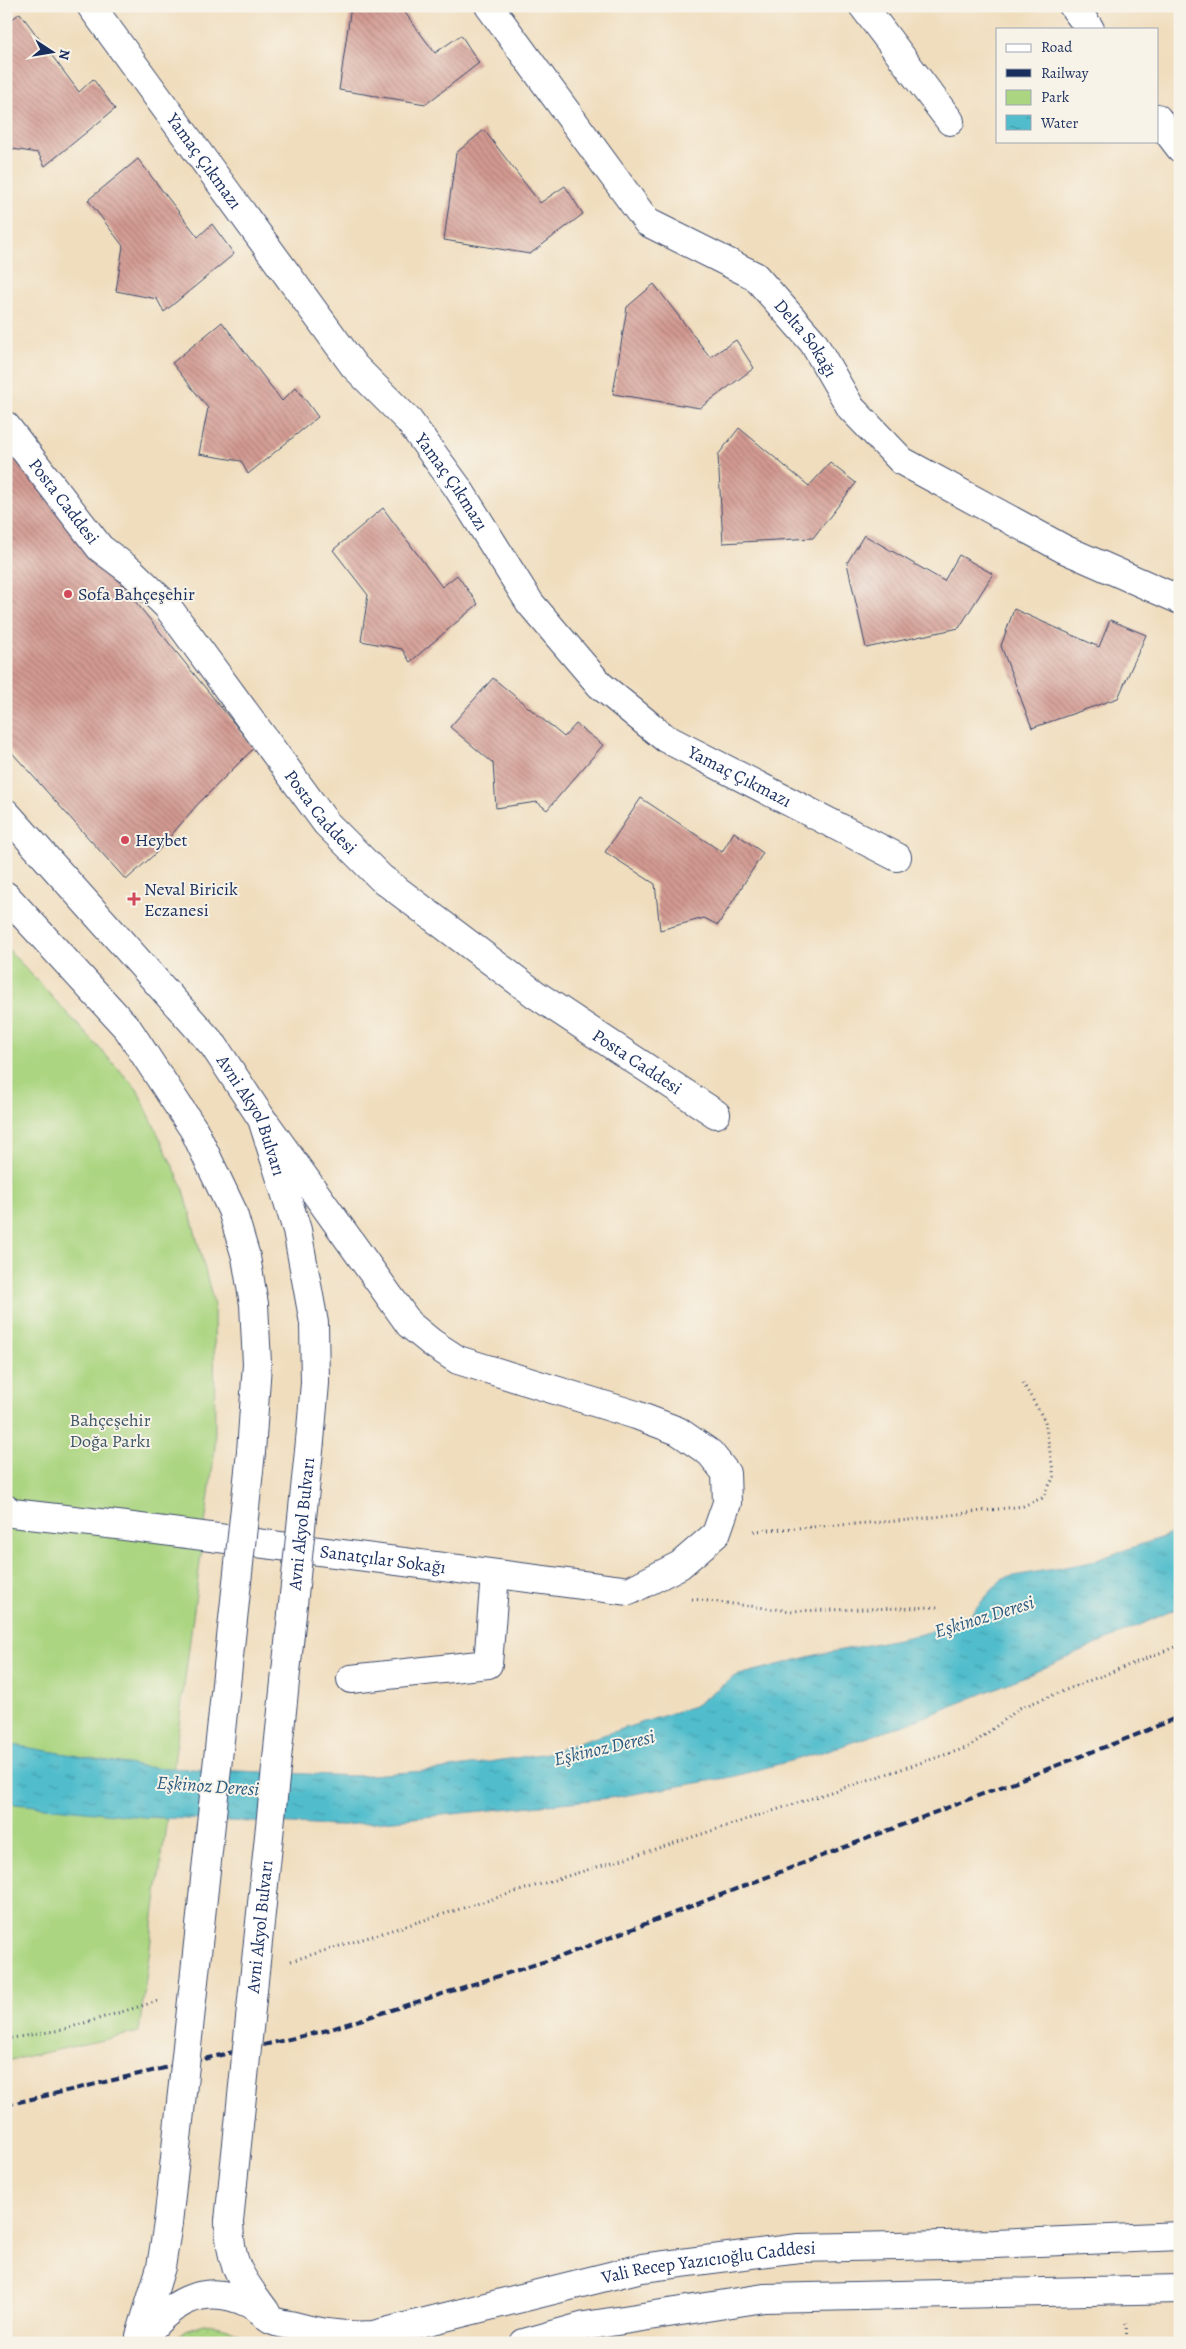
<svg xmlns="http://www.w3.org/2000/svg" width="1186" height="2349" viewBox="0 0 1186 2349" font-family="Alegreya,serif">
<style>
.grass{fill:url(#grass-dots);stroke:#638270}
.green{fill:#abd581;stroke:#638270}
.water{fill:url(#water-ripples);stroke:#367695}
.building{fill:url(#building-back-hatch)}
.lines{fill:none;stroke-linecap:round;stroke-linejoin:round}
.minor-casing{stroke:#3b496c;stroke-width:30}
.major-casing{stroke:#3b496c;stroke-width:30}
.path{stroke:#3b496c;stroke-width:3;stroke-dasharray:1 4;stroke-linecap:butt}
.minor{stroke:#fff;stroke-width:28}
.major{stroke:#fff;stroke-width:28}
.rail{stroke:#1b2f5e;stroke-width:4;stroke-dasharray:8 4;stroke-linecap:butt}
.major-bridge-casing{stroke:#3b496c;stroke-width:30;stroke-linecap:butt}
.major-bridge{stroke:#fff;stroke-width:28}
.poi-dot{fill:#d1495b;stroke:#f7f3e8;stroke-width:2}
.labels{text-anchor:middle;stroke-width:4;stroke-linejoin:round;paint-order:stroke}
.street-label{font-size:18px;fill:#1b2f5e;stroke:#f7f3e8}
.poi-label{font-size:18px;fill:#1b2f5e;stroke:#f7f3e8;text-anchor:start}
.park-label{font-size:18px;fill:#3f5867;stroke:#f7f3e8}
.water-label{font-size:19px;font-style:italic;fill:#2b5a7f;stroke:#f7f3e8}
</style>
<defs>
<pattern id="grass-dots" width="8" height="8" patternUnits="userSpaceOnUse" patternTransform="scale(1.25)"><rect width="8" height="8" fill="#abd581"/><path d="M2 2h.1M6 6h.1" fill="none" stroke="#93b772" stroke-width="1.8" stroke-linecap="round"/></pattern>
<pattern id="water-ripples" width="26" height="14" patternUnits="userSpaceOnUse" patternTransform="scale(1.25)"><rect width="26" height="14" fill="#51bdcc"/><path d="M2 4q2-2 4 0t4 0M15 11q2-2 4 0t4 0" fill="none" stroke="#429aa9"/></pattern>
<pattern id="building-back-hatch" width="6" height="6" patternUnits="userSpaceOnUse" patternTransform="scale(1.25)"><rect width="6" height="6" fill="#d39a91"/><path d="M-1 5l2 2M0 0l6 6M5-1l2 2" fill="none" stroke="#aa7e7a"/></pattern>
</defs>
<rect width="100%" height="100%" fill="#f7f3e8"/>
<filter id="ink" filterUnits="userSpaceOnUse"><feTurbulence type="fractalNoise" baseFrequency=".02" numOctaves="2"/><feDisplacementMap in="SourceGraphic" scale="10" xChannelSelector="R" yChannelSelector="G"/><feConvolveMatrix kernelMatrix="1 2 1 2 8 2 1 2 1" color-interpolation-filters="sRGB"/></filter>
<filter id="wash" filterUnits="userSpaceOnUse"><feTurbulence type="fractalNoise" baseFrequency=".0096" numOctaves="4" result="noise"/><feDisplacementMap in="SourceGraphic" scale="20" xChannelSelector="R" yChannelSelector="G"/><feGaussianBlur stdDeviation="1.12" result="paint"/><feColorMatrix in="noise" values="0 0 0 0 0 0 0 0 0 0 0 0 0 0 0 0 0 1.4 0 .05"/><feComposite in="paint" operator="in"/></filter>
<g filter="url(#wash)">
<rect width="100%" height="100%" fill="#f0ddbd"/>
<path class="grass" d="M203,2324C220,2325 239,2328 249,2343H170L185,2330Z"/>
<path class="green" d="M6,947L137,1089L184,1190L214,1304L215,1448L139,2032L6,2061Z"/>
<path class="water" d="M1180,1531V1607L1033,1673L905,1725L819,1753L732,1777L610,1798L335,1826L144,1817L6,1803V1744L145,1767L355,1776L438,1770L547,1753L694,1706L735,1676L816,1655L918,1635L964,1621L1003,1578L1087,1563Z"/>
<g id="blocks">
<path class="building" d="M351,6H400L435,53L461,35L479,63L426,104L339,90Z
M20,13L79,92L93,79L115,109L45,166L38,153L6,148V24Z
M484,130L540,203L565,186L583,214L530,254L444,240L456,153Z
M138,159L198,237L212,224L234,254L164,312L157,299L116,291L123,246L88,200Z
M654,284L710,357L736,340L754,368L700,408L613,394L627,307Z
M222,322L282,401L296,387L318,417L248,474L241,461L199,454L208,408L172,363Z
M739,428L809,486L830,463L856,483L813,538L723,543L718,455Z
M6,442L254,748L197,805L156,853L126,880L6,746Z
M383,508L442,587L457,575L478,604L410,662L402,649L361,641L368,595L333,550Z
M864,535L944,581L959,555L993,574L959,628L866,648L847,563Z
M1014,609L1099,647L1110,620L1146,635L1118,698L1032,728L1001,646Z
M493,678L564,737L576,724L603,745L547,810L537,802L496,808L493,763L450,727Z
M641,798L722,852L734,832L763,853L718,925L704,918L660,930L655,884L605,852Z"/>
</g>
</g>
<g filter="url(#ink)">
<use href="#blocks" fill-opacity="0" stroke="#3b496c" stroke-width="1"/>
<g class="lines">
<g class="minor-casing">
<g id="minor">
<path id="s1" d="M91,6L354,366L409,421L458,488L530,603L600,685L665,738L897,857"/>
<path id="s2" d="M489,6L647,222L755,276L813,342L851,408L902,461L1064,549L1180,600"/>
<path d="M863,6L950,121"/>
<path d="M1073,6L1090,29"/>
<path d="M1157,118L1180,148"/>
<path id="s3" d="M6,426L100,548L132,572L167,606L326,823L381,878L535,994L716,1114"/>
<path id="s4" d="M6,1509L12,1513L117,1525L629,1591L680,1565L716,1534L727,1503L726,1473L710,1453L678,1431L636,1415L458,1360L432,1343L410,1325L266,1124"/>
<path d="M351,1679L488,1664L495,1574"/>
</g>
</g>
<g class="major-casing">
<g id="major">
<path id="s5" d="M6,813L214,1046L262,1119L297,1230L314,1323L315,1383L310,1441"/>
<path d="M6,896L128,1029L194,1130L232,1210L246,1257L254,1304L257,1364L251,1452"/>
<path d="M229,2221C230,2267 240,2276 266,2312"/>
<path d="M140,2336L161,2267L168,2223"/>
<path id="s6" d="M140,2343C167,2304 203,2280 250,2304C258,2308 264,2316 271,2320C277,2323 284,2324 290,2325C318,2333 344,2337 373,2335L642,2268L799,2248L994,2244L1180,2236"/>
<path d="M524,2343L585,2326L764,2298L1180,2289"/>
</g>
</g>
<path class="path" d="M754,1531L910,1520L1023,1506L1042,1498L1054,1477L1045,1421L1023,1383
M692,1599L791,1611L940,1607
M291,1961L665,1846L969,1747L1020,1708L1180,1645
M6,2039L61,2030L158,2001
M1126,2323L1127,2343"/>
<use href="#minor" class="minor"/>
<use href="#major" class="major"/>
<path class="rail" d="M6,2105L328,2030L562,1956L1141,1733L1180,1716"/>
<g class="major-bridge-casing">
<g id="major-bridge">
<path id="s7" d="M229,2221L310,1441"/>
<path d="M168,2223L251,1452"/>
</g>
</g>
<use href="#major-bridge" class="major-bridge"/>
</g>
</g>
<g class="poi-dot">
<circle cx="68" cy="594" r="5"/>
<circle cx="125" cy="840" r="5"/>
<path d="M131.5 891.5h5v5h5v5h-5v5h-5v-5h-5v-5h5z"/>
</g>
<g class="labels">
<g class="street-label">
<text dy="6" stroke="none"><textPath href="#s1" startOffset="192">Yamaç Çıkmazı</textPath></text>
<text dy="6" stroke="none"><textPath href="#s2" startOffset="469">Delta Sokağı</textPath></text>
<text dy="6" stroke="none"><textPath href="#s1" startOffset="598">Yamaç Çıkmazı</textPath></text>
<text dy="6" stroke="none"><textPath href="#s3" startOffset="95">Posta Caddesi</textPath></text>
<text dy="6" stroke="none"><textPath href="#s1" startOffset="1018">Yamaç Çıkmazı</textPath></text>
<text dy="6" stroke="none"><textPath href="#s3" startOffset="500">Posta Caddesi</textPath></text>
<text dy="6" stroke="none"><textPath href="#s3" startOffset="905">Posta Caddesi</textPath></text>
<text dy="6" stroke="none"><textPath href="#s5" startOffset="392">Avni Akyol Bulvarı</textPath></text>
<text dy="6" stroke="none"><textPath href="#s7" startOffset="701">Avni Akyol Bulvarı</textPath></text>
<text dy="6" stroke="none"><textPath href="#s4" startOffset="381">Sanatçılar Sokağı</textPath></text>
<text dy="6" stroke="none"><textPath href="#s7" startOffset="296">Avni Akyol Bulvarı</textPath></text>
<text dy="6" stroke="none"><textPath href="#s6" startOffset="604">Vali Recep Yazıcıoğlu Caddesi</textPath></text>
</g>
<g class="poi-label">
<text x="78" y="600">Sofa Bahçeşehir</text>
<text x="135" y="846">Heybet</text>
<text x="144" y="895">Neval Biricik<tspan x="144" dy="21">Eczanesi</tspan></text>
</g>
<g class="park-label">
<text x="110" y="1426">Bahçeşehir<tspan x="110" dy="21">Doğa Parkı</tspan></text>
</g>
<g class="water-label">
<text transform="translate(984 1616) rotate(-17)" y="7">Eşkinoz Deresi</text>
<text transform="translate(604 1747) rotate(-13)" y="7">Eşkinoz Deresi</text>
<text transform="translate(208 1785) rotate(4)" y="7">Eşkinoz Deresi</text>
</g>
</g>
<rect width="1186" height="2349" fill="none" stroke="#f7f3e8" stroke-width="25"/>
<rect x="996" y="28" width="162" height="115" fill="#f7f3e8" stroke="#9fa5b1"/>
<rect x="1006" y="44" width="25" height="8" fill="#ffffff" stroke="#9fa5b1"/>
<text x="1041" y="52" font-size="15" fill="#1b2f5e">Road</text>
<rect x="1006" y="69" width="25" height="8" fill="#1b2f5e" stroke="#9fa5b1"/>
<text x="1041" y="78" font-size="15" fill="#1b2f5e">Railway</text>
<rect x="1006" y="90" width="25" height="15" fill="#abd581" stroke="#9fa5b1"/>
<text x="1041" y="102" font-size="15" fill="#1b2f5e">Park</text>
<rect x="1006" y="115" width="25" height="15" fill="url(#water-ripples)" stroke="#9fa5b1"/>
<text x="1041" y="128" font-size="15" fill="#1b2f5e">Water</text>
<g transform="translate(52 52) rotate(102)" stroke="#f7f3e8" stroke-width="4" paint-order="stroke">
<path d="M0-4L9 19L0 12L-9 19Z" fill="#1b2f5e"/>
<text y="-8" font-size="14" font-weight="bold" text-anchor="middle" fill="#1b2f5e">N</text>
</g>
</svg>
